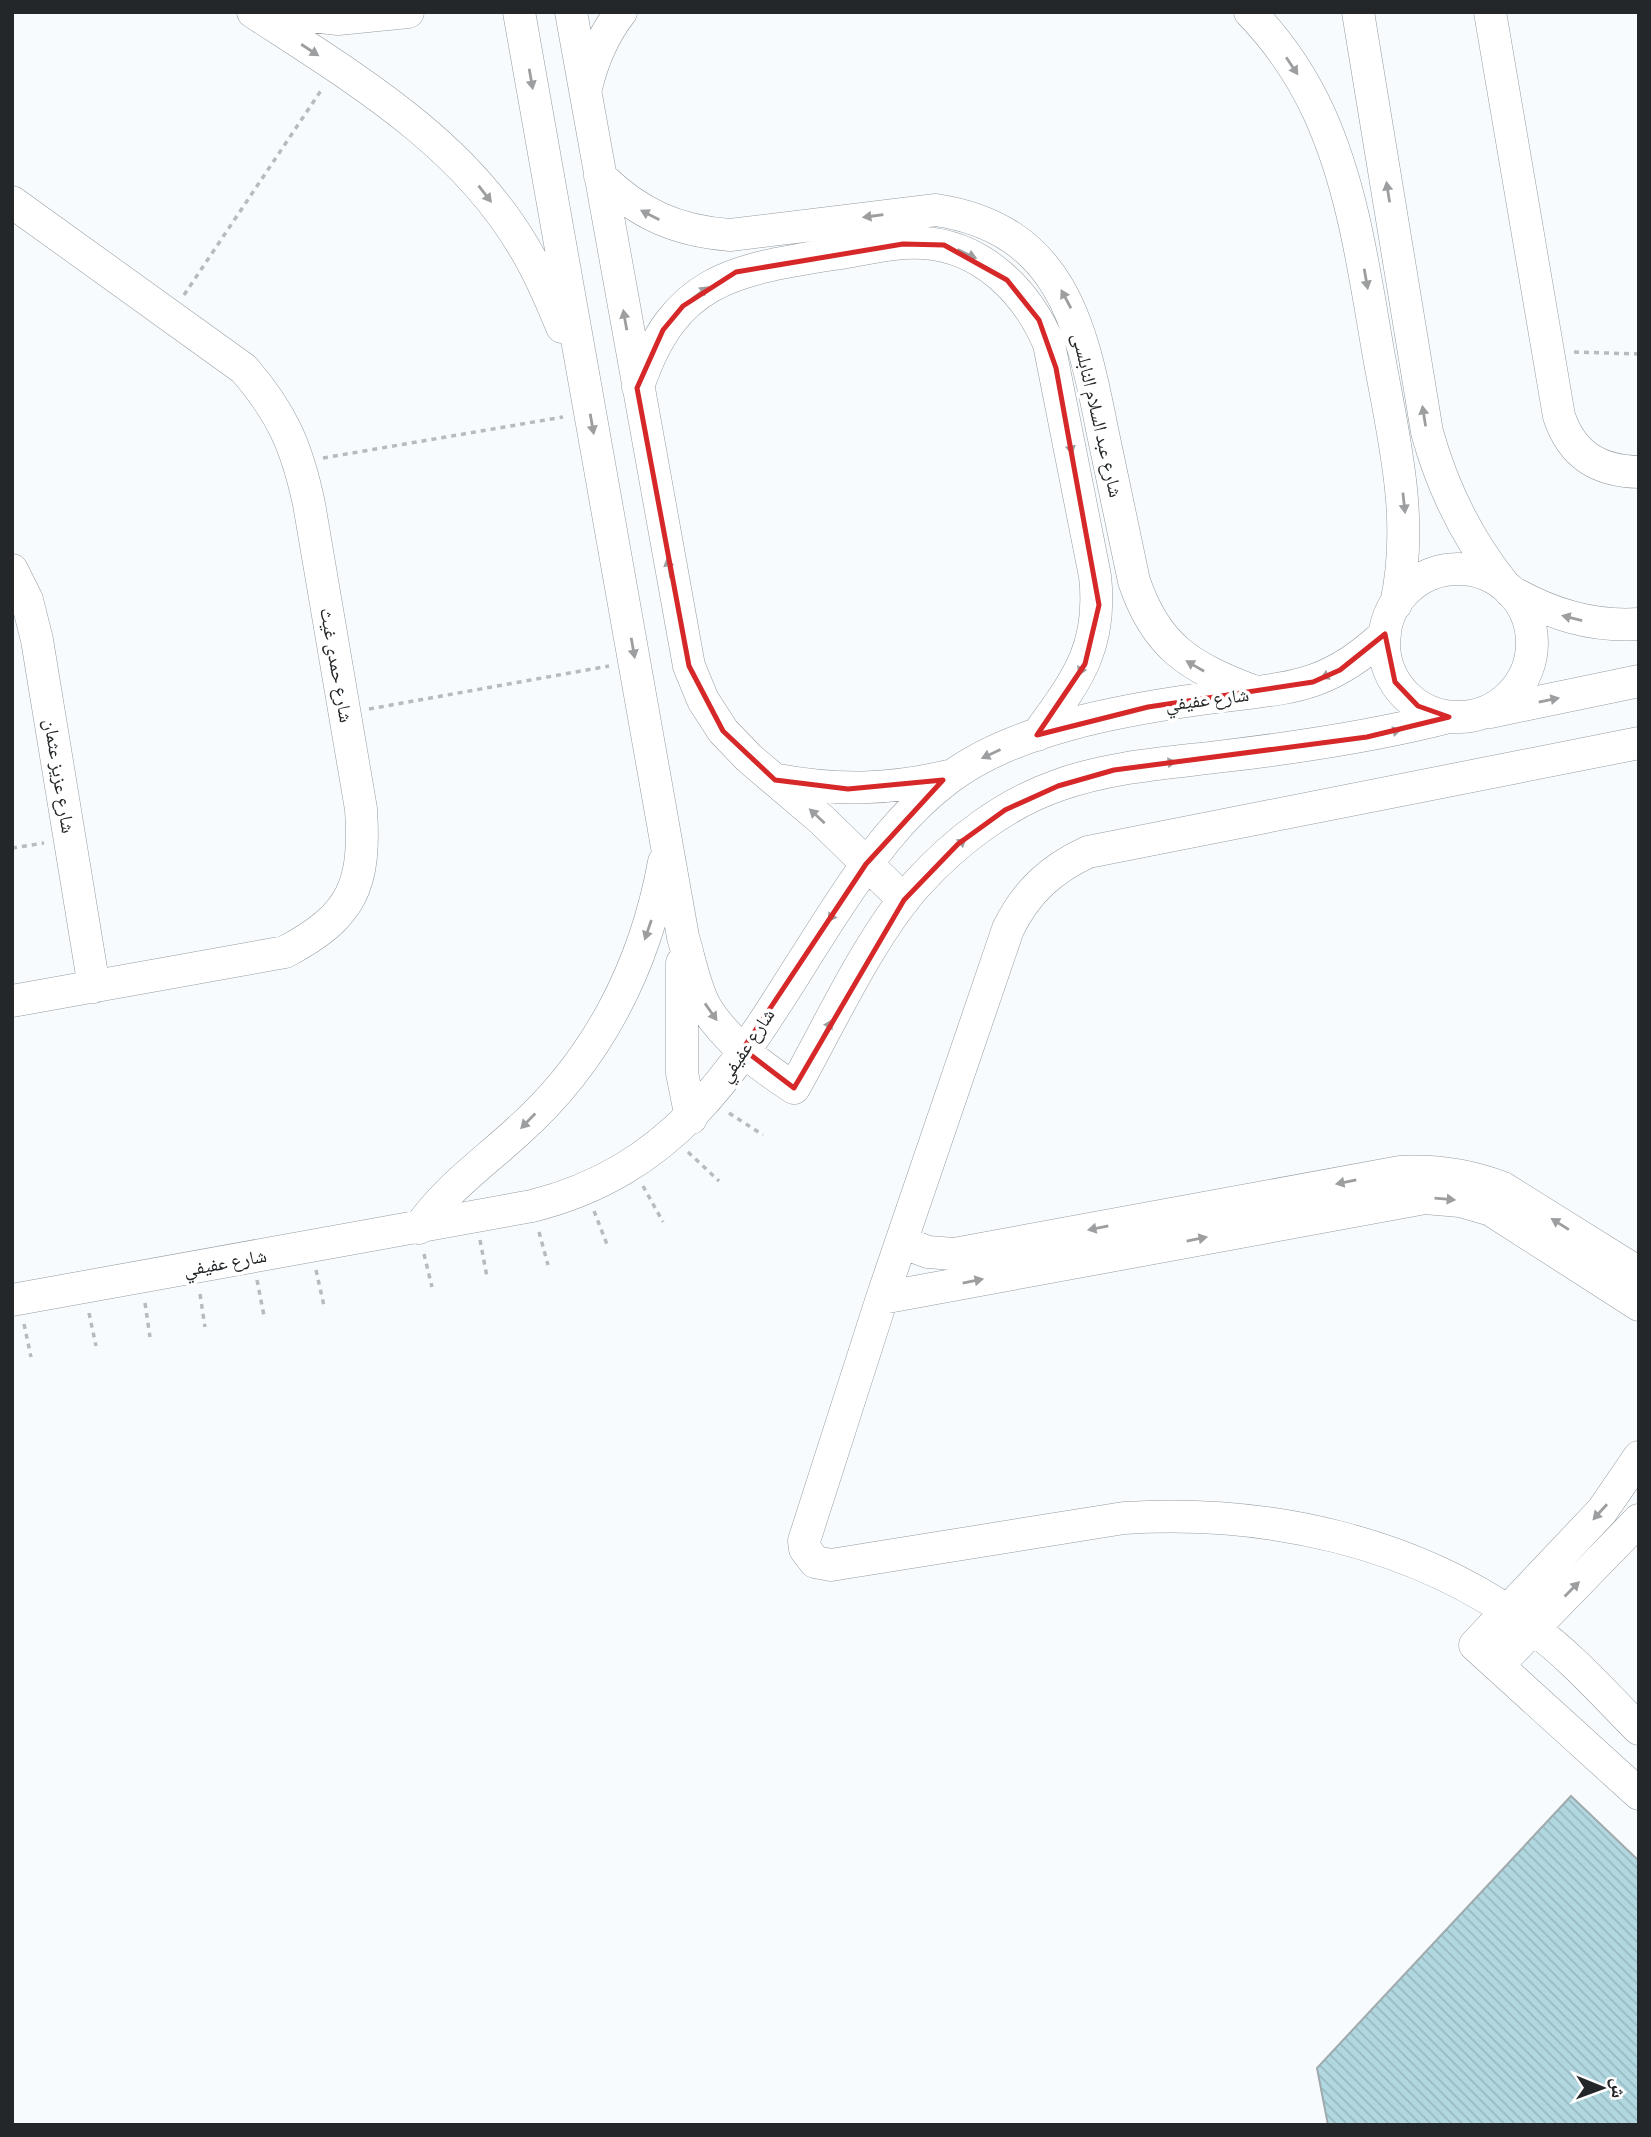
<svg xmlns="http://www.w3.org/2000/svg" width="1651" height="2137" viewBox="0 0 1651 2137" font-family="Barlow,'Noto Naskh Arabic',sans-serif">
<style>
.building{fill:url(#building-back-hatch);stroke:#a0aaad;stroke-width:2}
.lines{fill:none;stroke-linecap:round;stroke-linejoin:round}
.minor-casing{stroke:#949ca1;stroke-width:33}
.path{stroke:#b8bbbe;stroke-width:3.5;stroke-dasharray:5 5;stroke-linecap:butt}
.minor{stroke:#fff;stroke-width:32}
.oneway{fill:#9c9e9f}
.marked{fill:none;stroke:#d62828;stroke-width:5;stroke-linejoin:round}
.labels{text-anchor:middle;stroke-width:7;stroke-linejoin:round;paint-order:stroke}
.street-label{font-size:19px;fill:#242729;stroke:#fff}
</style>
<defs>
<pattern id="building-back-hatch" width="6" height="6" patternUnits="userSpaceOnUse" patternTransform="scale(1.75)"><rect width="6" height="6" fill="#b1d7e0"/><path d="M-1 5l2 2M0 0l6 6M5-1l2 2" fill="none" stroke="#98b9c0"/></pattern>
</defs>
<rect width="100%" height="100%" fill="#f8fbfe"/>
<path class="building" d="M1571,1796L1639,1861V2125H1328L1317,2068Z"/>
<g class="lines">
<g class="minor-casing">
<path id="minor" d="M253,12C354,78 463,142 525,249C540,274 551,300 562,327
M279,12L338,19L408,12
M519,12L683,937C690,960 694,985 705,1006C725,1040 762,1067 794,1088C829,1026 870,936 917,884C955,842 1004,804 1059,785C1112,766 1170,763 1225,756C1301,747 1375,736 1449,717
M571,12L689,666L703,700L723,731L749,758L822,820L904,900
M1250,12C1278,41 1302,76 1319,113C1353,188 1364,270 1378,351C1393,436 1415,518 1396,604
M1358,12L1427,432C1443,490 1467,539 1505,586
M1490,12L1559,416C1572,455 1598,471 1639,472
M586,88C593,59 603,35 621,12
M600,176C638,214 677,231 730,235L936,210C1060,229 1081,322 1102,429C1113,480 1123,530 1134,581C1156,647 1190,667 1253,691
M12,202L244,369C282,413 297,447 309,504L361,809C366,885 353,916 285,952L12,1001
M638,387C674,279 732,270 834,254C862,250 894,241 924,243C983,247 1027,292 1049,344L1095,576C1103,647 1077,680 1037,735
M1384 643a74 74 0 1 1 148 0a74 74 0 1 1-148 0Z
M12,570L27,600L37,640L94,987
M1510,591C1551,614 1591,627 1639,624
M1490,712L1639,681
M1639,743L1088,852C1051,869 1026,892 1008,929L882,1298L804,1541L805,1549L815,1562L831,1565L1124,1518C1267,1509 1415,1541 1531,1627C1571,1656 1604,1694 1639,1729
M778,780C837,791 890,790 948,776
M682,963V1073L691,1118
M419,1228C446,1189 482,1164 517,1132C597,1061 645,967 664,862
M901,1242L928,1252L954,1254L1400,1172C1436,1170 1469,1175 1503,1188L1639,1273
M882,1298L1425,1198L1460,1201L1491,1210L1639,1305
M12,1300L532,1206C696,1165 751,1038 837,908C869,859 902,813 949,778C1014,729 1122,710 1201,699C1281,687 1322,694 1385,634
M1639,1457L1602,1511L1475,1645L1639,1794
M1498,1665L1639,1520"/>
</g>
<path class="path" d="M184,295L322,89
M1574,352L1639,354
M323,458L563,417
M369,709L609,666
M12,848L44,843
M729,1113L763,1135
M688,1152L719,1181
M643,1186L663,1222
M594,1211L608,1247
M539,1232L548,1265
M480,1240L487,1277
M424,1254L432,1287
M316,1270L324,1306
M257,1280L264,1316
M200,1294L205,1327
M145,1303L150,1337
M89,1313L96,1346
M24,1324L31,1357"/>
<use href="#minor" class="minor"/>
</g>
<defs><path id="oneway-solid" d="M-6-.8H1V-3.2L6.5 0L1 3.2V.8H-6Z" transform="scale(1.75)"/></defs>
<g class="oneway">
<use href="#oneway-solid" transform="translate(310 50) rotate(33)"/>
<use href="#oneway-solid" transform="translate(1292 66) rotate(56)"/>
<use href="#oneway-solid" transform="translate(531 79) rotate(80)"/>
<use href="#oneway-solid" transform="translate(1388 192) rotate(-99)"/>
<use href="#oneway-solid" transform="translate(485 194) rotate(52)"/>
<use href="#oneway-solid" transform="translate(650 215) rotate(-153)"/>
<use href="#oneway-solid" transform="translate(873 216) rotate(172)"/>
<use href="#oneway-solid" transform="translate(967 254) rotate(25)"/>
<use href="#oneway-solid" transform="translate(1366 279) rotate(80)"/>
<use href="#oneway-solid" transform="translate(700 293) rotate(-37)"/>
<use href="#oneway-solid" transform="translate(1066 299) rotate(-118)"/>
<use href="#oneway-solid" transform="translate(625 320) rotate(-100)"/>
<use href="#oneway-solid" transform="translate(1424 416) rotate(-99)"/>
<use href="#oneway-solid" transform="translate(592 424) rotate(80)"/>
<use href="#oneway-solid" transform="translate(1070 444) rotate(79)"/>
<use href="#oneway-solid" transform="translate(1404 503) rotate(84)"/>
<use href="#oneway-solid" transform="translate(669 568) rotate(-100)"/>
<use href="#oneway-solid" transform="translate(1572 618) rotate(-166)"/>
<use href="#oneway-solid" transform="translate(633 648) rotate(80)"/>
<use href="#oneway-solid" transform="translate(1083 666) rotate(116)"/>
<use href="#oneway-solid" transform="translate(1195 666) rotate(-150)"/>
<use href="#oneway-solid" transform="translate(1330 674) rotate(155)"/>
<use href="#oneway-solid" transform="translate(1549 700) rotate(-12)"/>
<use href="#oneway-solid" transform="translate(1391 732) rotate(-14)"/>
<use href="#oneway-solid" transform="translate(991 754) rotate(155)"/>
<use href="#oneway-solid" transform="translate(1166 763) rotate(-7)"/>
<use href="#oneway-solid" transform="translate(817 816) rotate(-137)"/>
<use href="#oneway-solid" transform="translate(958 845) rotate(-40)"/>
<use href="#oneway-solid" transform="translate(834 913) rotate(124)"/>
<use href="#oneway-solid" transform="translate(648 930) rotate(109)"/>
<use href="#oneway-solid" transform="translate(711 1012) rotate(55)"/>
<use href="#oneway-solid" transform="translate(827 1029) rotate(-61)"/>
<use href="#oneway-solid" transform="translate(528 1121) rotate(134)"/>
<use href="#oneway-solid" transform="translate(1346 1182) rotate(169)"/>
<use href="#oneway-solid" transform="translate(1445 1199) rotate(5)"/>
<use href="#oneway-solid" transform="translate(1560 1224) rotate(-148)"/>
<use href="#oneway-solid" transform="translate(1098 1228) rotate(169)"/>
<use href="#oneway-solid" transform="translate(1197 1239) rotate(-11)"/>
<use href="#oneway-solid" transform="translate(973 1281) rotate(-11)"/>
<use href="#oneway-solid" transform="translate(1600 1512) rotate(132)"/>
<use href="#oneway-solid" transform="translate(1572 1589) rotate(-45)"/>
</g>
<path class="marked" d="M903,244L944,245L1007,280L1039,320L1056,368L1099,605L1085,664L1037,735L1148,707L1313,682L1340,670L1385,634L1395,682L1418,706L1449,717L1367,737L1114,770L1058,786L1005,810L958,844L904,900L794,1088L743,1049L866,864L943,780L848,789L775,780L723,731L689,666L637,388L663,330L683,306L736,272Z"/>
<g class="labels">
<g class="street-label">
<text transform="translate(1098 415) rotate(77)" y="7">شارع عبد السلام النابلسى</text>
<text transform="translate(337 665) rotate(80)" y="7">شارع حمدى غيث</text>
<text transform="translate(1207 699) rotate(-7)" y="7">شارع عفيفي</text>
<text transform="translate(60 776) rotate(81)" y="7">شارع عزيز عثمان</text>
<text transform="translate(746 1045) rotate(-56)" y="7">شارع عفيفي</text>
<text transform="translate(225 1262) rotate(-10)" y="7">شارع عفيفي</text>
</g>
</g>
<rect width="1651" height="2137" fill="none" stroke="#242729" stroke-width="28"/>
<g transform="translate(1602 2088) rotate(91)" stroke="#ffffff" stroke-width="5" paint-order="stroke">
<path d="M0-5L12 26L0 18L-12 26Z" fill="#242729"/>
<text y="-10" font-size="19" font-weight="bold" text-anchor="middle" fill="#242729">ش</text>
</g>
</svg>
